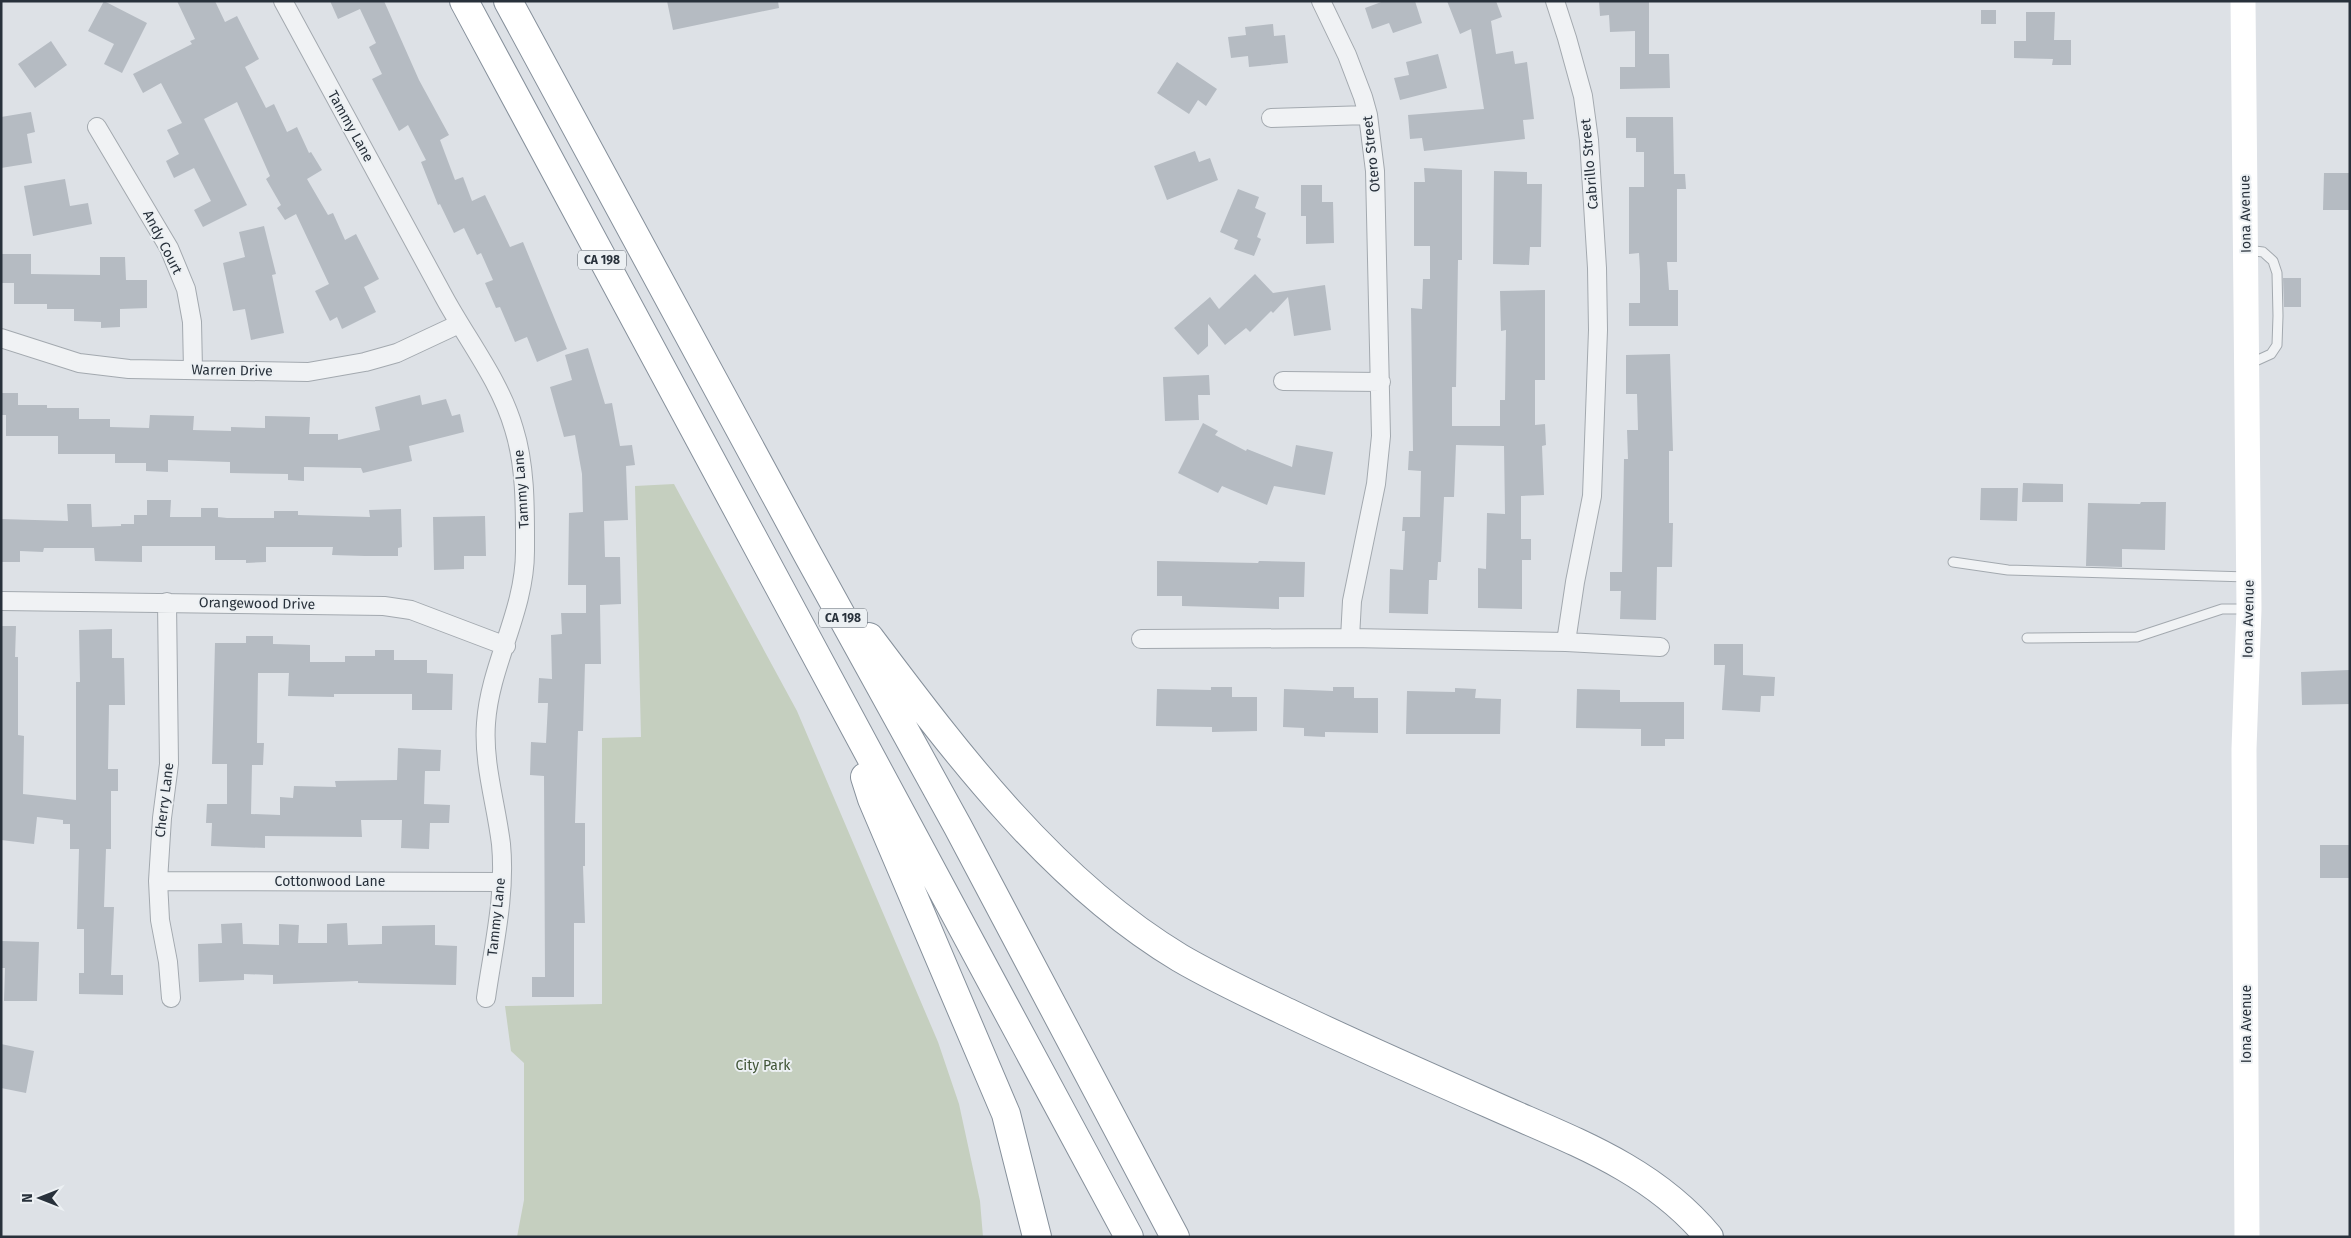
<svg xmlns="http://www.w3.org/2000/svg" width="2351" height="1238" viewBox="0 0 2351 1238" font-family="'Fira Sans',sans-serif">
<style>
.green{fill:#c5cfbf}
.building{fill:#b5bbc2}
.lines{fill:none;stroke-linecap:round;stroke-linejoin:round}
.lane-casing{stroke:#a3a9af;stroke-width:11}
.street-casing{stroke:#a3a9af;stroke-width:20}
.highway-casing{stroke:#86909b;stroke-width:30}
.lane{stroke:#f0f2f4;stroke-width:9}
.street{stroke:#f0f2f4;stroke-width:18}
.secondary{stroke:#fff;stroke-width:25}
.highway{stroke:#fff;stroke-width:28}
.labels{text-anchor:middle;stroke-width:4;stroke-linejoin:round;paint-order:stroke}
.shield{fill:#ecf0f3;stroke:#636a72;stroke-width:1}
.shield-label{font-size:12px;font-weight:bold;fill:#28313b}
.street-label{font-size:14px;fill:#28313b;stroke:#ecf0f3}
.park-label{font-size:14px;fill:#405537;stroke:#ecf0f3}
</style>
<rect width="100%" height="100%" fill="#dde1e6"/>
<path class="green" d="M674,484L797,711L938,1042L959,1104L980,1201L983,1237H517L524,1200V1063L511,1051L505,1006L602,1004V738L641,737L635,486Z"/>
<path class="building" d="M104,1L147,23L122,73L104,64L114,44L88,31Z
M177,1H215L225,22L237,16L259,59L245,67L266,108L274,104L287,132L297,127L309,153L311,152L322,170L307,179L328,215L333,213L345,240L356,234L379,279L364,287L376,312L342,329L337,317L330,321L315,291L329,284L296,214L285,220L277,208L281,205L266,179L270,176L237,102L204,119L247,205L203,227L194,210L211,201L194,168L174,178L166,161L179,154L167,130L182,123L161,83L143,93L133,74L192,44L190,41L195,39Z
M330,1H384L419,80L449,135L440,140L455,180L463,177L472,201L485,195L510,247L523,242L567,349L537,362L527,337L515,342L500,307L496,308L485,283L493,280L481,253L477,255L464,228L454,233L440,204L438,205L421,162L426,160L408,125L399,131L372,79L382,74L369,47L376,43L360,9L338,19Z
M667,1H778L779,8L673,30Z
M1384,1H1415L1422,23L1393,33L1389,23L1372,29L1365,8Z
M1447,1H1496L1502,17L1491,21L1496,54L1513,51L1515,64L1527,62L1534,119L1523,120L1525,139L1424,151L1422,138L1410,139L1408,115L1484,109L1471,29L1460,34Z
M1599,1H1649V54H1669L1670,88L1620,89V67H1635V31L1610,32L1609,15L1600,16Z
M1981,10H1996V24H1981Z
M2026,12H2055L2054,40H2071V65H2052L2053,59L2014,58V41H2026Z
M1273,24L1274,36L1285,35L1288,63L1249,67L1248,56L1231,58L1228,37L1246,35L1245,27Z
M51,41L67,65L35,88L18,64Z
M1438,54L1447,88L1400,100L1394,78L1409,75L1406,62Z
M1177,62L1217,89L1206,106L1198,100L1189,114L1157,93Z
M31,112L35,132L27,134L32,163L1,168V117Z
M1626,117H1673L1674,174H1685L1686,189H1677V262H1667L1669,290H1678V326H1629V303H1640V270L1639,253L1629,254V187H1644V152H1636V138H1626Z
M1195,151L1199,162L1210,158L1218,180L1167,200L1154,166Z
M1424,168L1462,170V260H1458L1456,387H1452V426H1500V400H1505L1506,330L1501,331L1500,291L1545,290V380H1535V425L1545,424L1546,445L1542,446L1544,495L1521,496V539H1531V560H1522V609L1478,608V568L1486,569L1487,513L1505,514L1504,446L1456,445L1454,497H1444L1441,562H1438L1437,580H1429L1428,614L1389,613L1390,569L1403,570L1405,531H1402L1403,517H1420L1421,471L1408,470L1409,451H1413L1411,308L1422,309L1423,279H1430V246H1414V182H1425Z
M1494,171L1527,172V184H1542L1541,247H1530L1529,265L1493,264Z
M2324,173H2350V210H2323Z
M65,179L70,206L88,203L92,224L33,236L24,186Z
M1301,185H1322V202H1333L1334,243L1306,244V216H1301Z
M1238,189L1259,197L1255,208L1266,213L1257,237L1261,239L1254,256L1234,249L1238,240L1220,232Z
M264,226L276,274L272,275L284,333L251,340L245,309L233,311L223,263L245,257L239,232Z
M1,254H31V274L100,275V257H125L126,280H147V308L120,309V327L101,328V322L74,321V309H47V304H14V283H1Z
M1255,274L1273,293L1325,285L1331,330L1294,336L1288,297L1273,313L1271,311L1250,332L1246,328L1225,345L1208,324V346L1198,355L1174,328L1210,297L1219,309Z
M2283,278H2301V307H2284Z
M588,348L605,404L612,403L620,446L632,445L635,465L626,466L628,520L604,521L605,557H620L621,604L600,605L601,664H585L583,731H578L575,823H585V866H583L585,923H574V997H532V977H545L544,776L530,775L531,742L546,743L548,703H538L539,678L552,679L551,635L562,634L561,613H586V585H568L569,513L583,512L582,474L575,435L564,437L550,387L572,380L565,355Z
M1670,354L1673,451H1669V523H1673L1672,567H1657L1656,620L1620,619L1621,591H1610V572H1622L1624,459H1628L1627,430H1638L1637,394H1626V355Z
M1209,375L1210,395H1198L1199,420L1165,421L1163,377Z
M1,393H18V405H47V408H79V419H110V427L149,428L150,415L194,416L193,430L231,431V427L265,428V416L310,417L309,434H338V440L380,430L375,407L420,395L422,405L446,399L452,416L460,414L464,432L409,446L412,461L363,473L361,468L304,467V481L288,480V474L230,473V462L168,460V472L146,471V463H115V454H58V436H6V415H1Z
M1203,423L1218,431L1215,435L1246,451L1247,449L1292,467L1296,445L1333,452L1325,495L1274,486L1267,505L1222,486L1218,493L1178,473Z
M2023,483L2063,484V502H2022Z
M1981,488H2018L2017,521L1980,520Z
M147,500H171L170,517H201V508H218V517L227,518H274V511H298V515L370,517L369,510L401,509L402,547L398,548V556H365L332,555L333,547H266V562L246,563V560H215V546H142V562L95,561L94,548H44L43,552L20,551V562H1V519L68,521L67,504H91L92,527L121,526V524H134V515H147Z
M2141,502H2166L2165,550L2122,549V567L2086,566L2088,503L2140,504Z
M485,516L486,556H464V569L434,570L433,517Z
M1157,561L1258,563L1259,561L1305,562L1304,597H1279V609L1182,606V596H1157Z
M1,626H16L15,657H18V735L24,736L23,794L76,800V682H80L79,630L112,629V658H124L125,705H109L108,769H118V791H111V849H106L104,907H114L111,975H123V995L79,994V973H84V929H77L79,849H70V824H63V820L37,817L34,844L1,840Z
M246,636H273V644L310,645V662H345V656H375V650H394V660H427V673L453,674L452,710H412V694H334V697L288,696L289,673H258L257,743H264L263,765H252L251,814L280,815V797L293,798L294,786L336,787L335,781L397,780L398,748L441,750L440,771H425L424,804L450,805L449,823H430L429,849L401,848L402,820H361L362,837L265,836V848L211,846L212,823H206L207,804H227V764H212L215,643H246Z
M1714,644H1743V675L1775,677L1774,696H1761L1760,712L1722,710L1725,665H1714Z
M2349,670L2350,704L2302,705L2301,672Z
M1211,687H1232V697H1257V731L1212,732V727L1156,726L1157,689L1211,690Z
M1333,687H1354V698H1378V733L1325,732V737L1304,736V728L1283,727L1284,689L1333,691Z
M1455,688L1476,689L1475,698L1501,699L1500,734H1406L1407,691L1455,692Z
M1577,689L1620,690V702H1684V739H1665V746H1641V729L1576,728Z
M2320,845H2350V878H2320Z
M242,923L243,944L279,945V924L299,925L298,943H327V924L347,923L348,945L382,944V926L435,925V945L457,946L456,985L358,983V981L273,984V975L244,974V980L199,982L198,944L222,943L221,924Z
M1,941L39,942L37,1001H4L5,968H1Z
M1,1044L34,1051L26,1093L1,1088Z"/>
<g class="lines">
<g class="lane-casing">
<path id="lane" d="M2247,250L2263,252L2273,261L2277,273L2278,316L2277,345L2271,354L2249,364
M1953,562L2008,570L2248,577
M2027,638L2137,637L2222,609H2249"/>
</g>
<g class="street-casing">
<path id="street" d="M283,1C337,100 390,199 444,297C468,341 500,381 514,429C526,467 525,512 525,551C525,612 490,664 486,723C483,764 496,803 501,844C506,896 493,948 486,998
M1555,1L1567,38L1583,96L1589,140L1597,268L1598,330L1592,496L1575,582L1566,642
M1271,118L1368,115
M97,127L169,248L186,289L192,322L193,370
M1,338L79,363L129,369L308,372L365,362L397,353L459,324
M1283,381L1381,382
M1,601L384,606L411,610L506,646
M167,602L169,764L162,818L158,881L160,920L168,962L171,998
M1350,638L1566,642L1660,647
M1141,639L1350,638L1352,601L1376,484L1381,436L1375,171L1368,115L1363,97L1347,55L1321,1
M158,881L501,882"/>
</g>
<g class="highway-casing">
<path id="highway" d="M464,1L1129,1237
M508,1L808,555L958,827L1175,1237
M869,637C957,754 1053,882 1180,958C1216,979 1255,997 1293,1015C1358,1046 1424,1075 1490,1104C1570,1140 1651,1167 1709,1237
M865,777L872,799L1006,1114L1037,1237"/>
</g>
<use href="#lane" class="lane"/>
<use href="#street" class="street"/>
<path class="secondary" d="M2243,1L2249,609L2244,749L2247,1237"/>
<use href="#highway" class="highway"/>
</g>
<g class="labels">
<g class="shield">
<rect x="578" y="250.5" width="48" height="19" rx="4"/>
<rect x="819" y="608.5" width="48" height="19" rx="4"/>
</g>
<g class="shield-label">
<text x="602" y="264">CA 198</text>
<text x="843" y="622">CA 198</text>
</g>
<g class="street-label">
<text transform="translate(351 126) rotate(61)" y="5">Tammy Lane</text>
<text transform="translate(1371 154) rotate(-96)" y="5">Otero Street</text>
<text transform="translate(1589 164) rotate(-95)" y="5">Cabrillo Street</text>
<text transform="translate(2245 214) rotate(-91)" y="5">Iona Avenue</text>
<text transform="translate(163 242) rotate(63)" y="5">Andy Court</text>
<text transform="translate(232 370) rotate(1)" y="5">Warren Drive</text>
<text transform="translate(521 489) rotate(-94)" y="5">Tammy Lane</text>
<text transform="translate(257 603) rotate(1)" y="5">Orangewood Drive</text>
<text transform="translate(2248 619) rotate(-89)" y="5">Iona Avenue</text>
<text transform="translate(164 800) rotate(-83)" y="5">Cherry Lane</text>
<text x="330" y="886">Cottonwood Lane</text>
<text transform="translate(496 917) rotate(-84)" y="5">Tammy Lane</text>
<text transform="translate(2246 1024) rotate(-90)" y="5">Iona Avenue</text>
</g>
<g class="park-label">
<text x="763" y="1070">City Park</text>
</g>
</g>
<rect width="2351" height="1238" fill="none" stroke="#28313b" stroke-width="5"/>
<g transform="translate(40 1198) rotate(270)" stroke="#ecf0f3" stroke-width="4" paint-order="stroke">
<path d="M0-4L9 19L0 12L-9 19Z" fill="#28313b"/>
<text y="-8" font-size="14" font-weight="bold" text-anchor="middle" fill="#28313b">N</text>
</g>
</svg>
